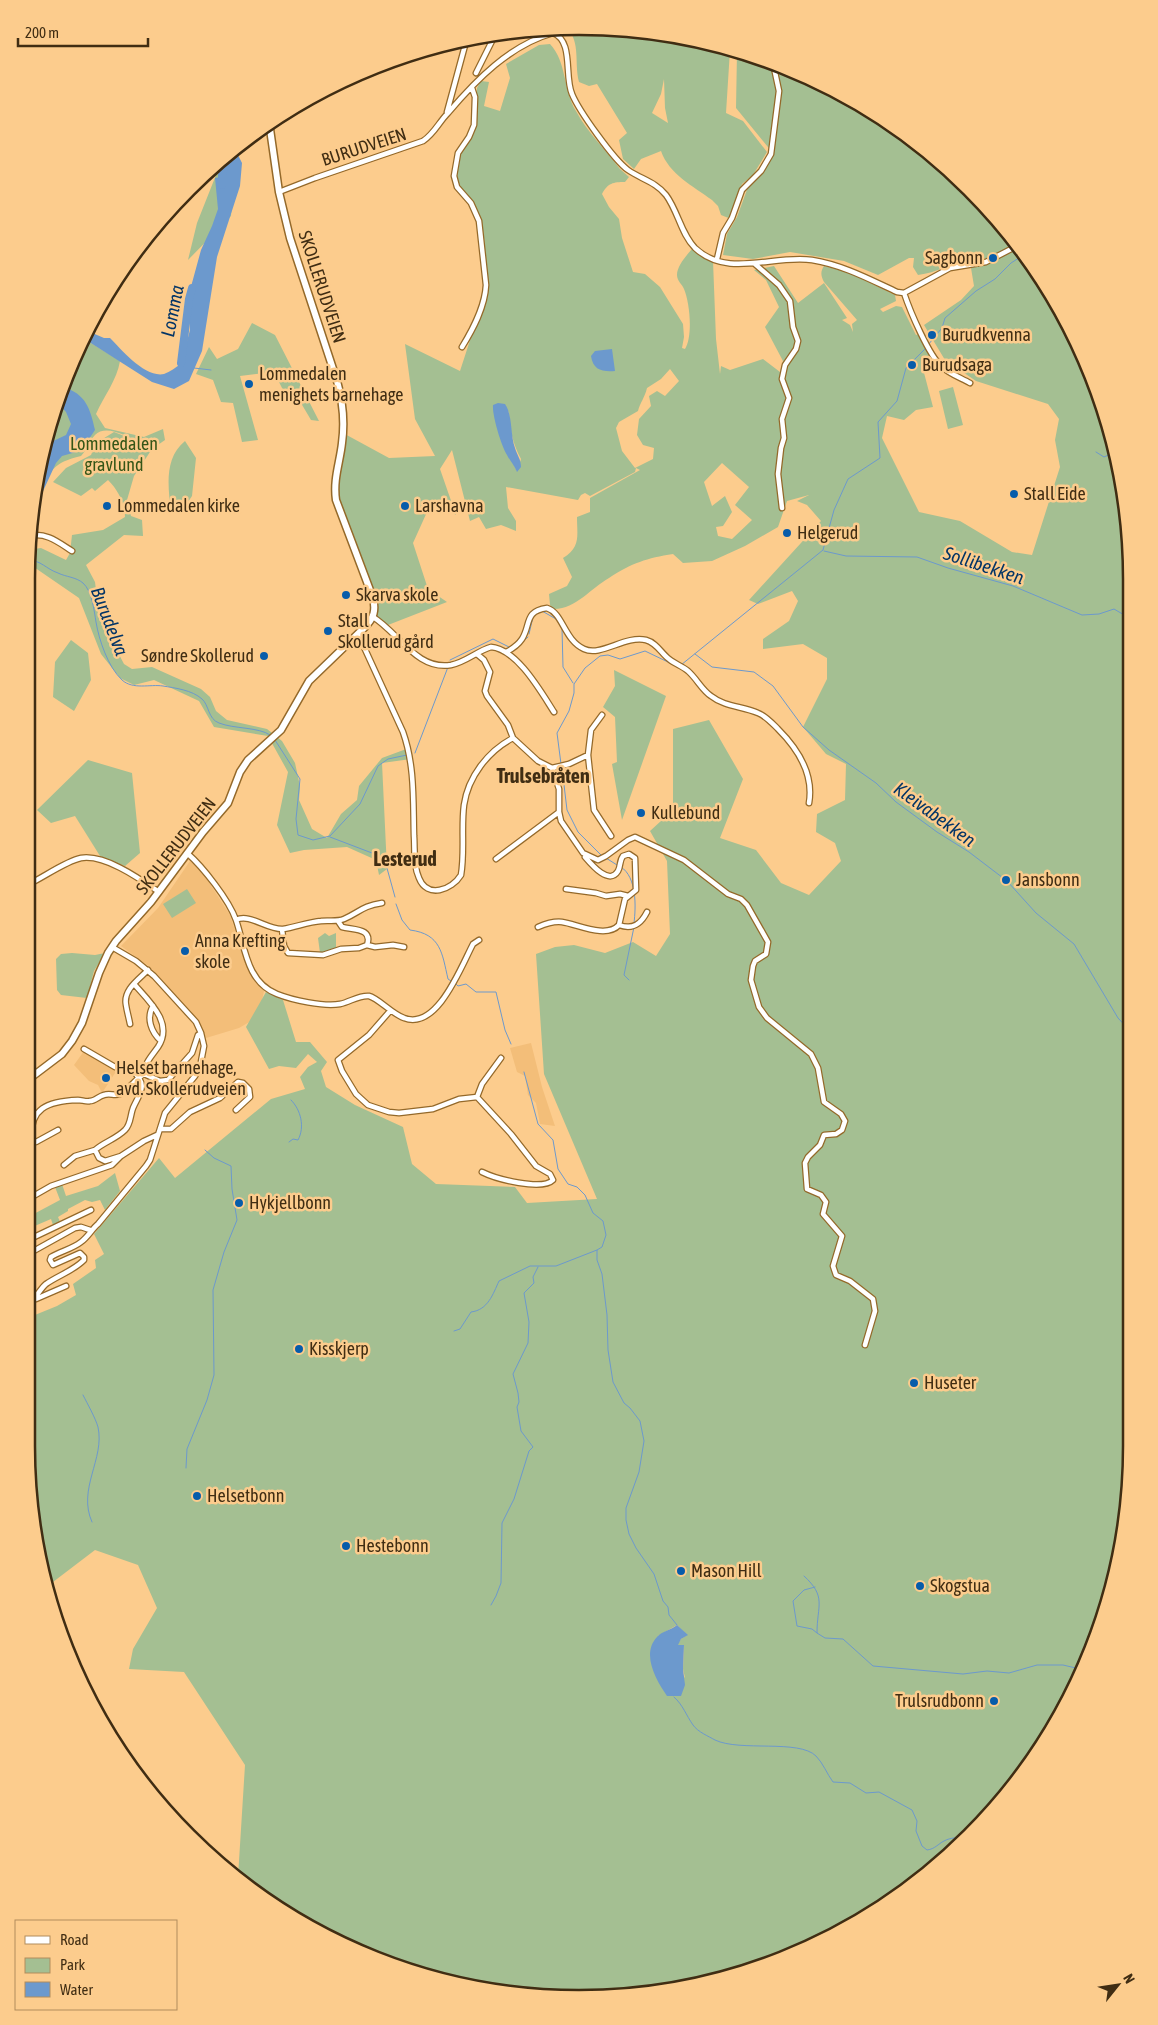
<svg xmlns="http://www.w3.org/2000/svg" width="1158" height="2025" viewBox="0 0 1158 2025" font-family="'Asap Condensed',sans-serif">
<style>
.built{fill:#f3be79}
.green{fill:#a4bf92;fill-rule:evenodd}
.water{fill:#6c99cd}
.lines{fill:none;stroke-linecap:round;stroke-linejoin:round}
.stream{stroke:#6c99cd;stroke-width:1}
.river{stroke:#6c99cd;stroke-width:8}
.street-casing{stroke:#94692a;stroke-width:7}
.secondary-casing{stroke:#94692a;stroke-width:9}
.street{stroke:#fff;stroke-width:4.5}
.secondary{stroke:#fff;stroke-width:6}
.poi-dot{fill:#075caa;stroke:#fccc8d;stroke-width:2}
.labels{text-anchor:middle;stroke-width:5;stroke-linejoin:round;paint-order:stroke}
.street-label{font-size:18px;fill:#402d13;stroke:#fccc8d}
.poi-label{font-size:18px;fill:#402d13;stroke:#fccc8d;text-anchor:start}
.park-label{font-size:18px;fill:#345517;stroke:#fccc8d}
.water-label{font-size:19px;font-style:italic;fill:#043566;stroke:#fccc8d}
.quarter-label{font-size:20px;font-weight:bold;fill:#402d13;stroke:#fccc8d}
.rim{fill:none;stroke:#402d13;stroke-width:2.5}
</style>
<rect width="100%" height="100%" fill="#fccc8d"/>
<path class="built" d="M190,861L201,870L230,915L249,972L264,991L260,1010L251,1021L239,1028L206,1038L202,1027L191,1011L150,967L121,946L158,908Z
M531,1043L542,1087L555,1126L540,1124L536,1103L528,1095L525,1076L517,1072L510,1048Z
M84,1051L117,1070L102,1093L98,1085L89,1081L74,1065Z"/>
<path class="green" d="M579,26L687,37L730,50L726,113L743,121L767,152L753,175L742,184L735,203L731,219L721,215L718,206L712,200C693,186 669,174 661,151L641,159L634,169L623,159L619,140L627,133L597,84L589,86L579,82C574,62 581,44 567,27ZM664,79L665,108L668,123L652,113L661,94Z
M550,44C567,62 563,90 576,111C587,132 606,150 620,169L629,177L625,182C613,182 608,183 602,194L609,207L619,219L622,238L633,272L645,274L660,287L683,324L684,337L682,348L685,349C693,336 690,303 684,289C682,284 677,281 677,275C677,266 686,256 692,249L713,261L716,339L720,374L721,366L730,370L763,359L780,372L783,361L765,327L779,307L766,280L754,270L774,266L798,303L824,283L847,318L842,320L850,325L853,332L852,324L857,320L824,282C821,276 820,272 824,266L850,273L895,295L896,301L880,309L883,312L896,306L902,307L916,335L919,334L930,355L923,369L933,407L916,410L904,420L887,416L882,438L919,512L960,521L1012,552L1032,555L1060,467L1055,440L1059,419L1048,404L976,381L945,360L924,325L961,300L974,286L970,262C951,262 937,273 918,275L913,267L914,258H909L878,275L844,261L790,252L753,259L723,255L727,234L737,217L748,187L772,152L736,108L737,52L790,68L886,119L970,188L1058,302L1103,402L1131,543V1482L1102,1624L1039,1753L994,1811L916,1884L855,1925L757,1969L687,1988L579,1999L436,1980L335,1942L272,1905L238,1877L245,1765L184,1672L129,1669L133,1649L157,1608L138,1565L95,1550L53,1582L48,1591L31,1518L30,1317L57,1306L76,1295L73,1284L96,1268L95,1260L104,1254L94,1234L159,1158L175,1178L271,1099L305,1089L300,1077L308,1067L317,1062L308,1054L296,1068L279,1066L269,1069L246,1027L266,992L283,1000L296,1042H310L327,1062L321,1071L326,1087L355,1105L403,1127L412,1164L436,1184L515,1187L527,1203L597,1199L544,1074L536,954L555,947L574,945L605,953L633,942L656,956L670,934L667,861L650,831L673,810V729L709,720L743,779L720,838L756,850L781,883L809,895L841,861L835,843L816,832L817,814L845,800L846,764L826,754L803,727L827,679V658L803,644L763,649V639L789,621L798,601L792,591L758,604L749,600L821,521L807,505L797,501L809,495L787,501L778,527L745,546L712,561L683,563L673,554C647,558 632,563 609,578C591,588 575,610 553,609L550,605L549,594L567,586L572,577L563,558C581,547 577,536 577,517L590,512V498L640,470L636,468L635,472L590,496L585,493L581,495L578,500L506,487L508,508L516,521V531L501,525L486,529L479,517L470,521L452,450L440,469L456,515L432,501L413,543L428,589L447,602L388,625L373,617L375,606L336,500L343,433L389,458L435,456L415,419L405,344L460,371L488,285L484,237L481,218L473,203L458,184L455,175L456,158L475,130L477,88L481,81L489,82L484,106L500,111L510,78L506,64L539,45ZM670,369L679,381L665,396L657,391L649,396L651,406L639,419L637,435L643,445L654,448L653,459L635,468L622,451L616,428L619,422L638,411C640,403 645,397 647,388L661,379ZM509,411C509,427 513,445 521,459L517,471C511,457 503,449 499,432ZM722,463L749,487L735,505L752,520L732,539L718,536L716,527L723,526L732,512L725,496L712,506L704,482ZM677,1625L687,1635L681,1639L677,1645L684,1646L683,1669L685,1678L658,1636Z
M231,153L234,164L231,216L188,260L197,223L218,170V164Z
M252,323L275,335L319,421L311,420L298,398L289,402L274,372L240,376L258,440L242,442L233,403L221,402L213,380L196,374L209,347L217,359L238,349Z
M86,340L120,361C117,380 104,396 96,414L105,428L144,437L163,429L165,440L152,449L134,476L127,500L131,516L142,520L143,536L124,535L86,565L95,582L99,614L103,624L124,664L132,669L152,667L201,689L210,697L216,711L227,720L267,729L282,741L295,763L300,786L299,800L312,829L327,838L341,814L357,800L359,786L382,758L409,748L411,759L382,763L387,869L379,875L376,860L347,847L304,850L290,853L277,825L288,772L268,736L214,727L199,701L154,680L134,685L120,678L101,654L79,598L28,563L27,550L41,548L66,560L70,553L72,535L103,530L125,517C125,503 118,490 108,480L95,491L92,488L81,496L53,482L66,468L91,455L96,443L114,432L137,441C127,436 105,424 95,435C89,441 87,450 81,456C53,463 52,469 37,493L55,402Z
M953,387L963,425L948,429L939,391Z
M185,441L196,458L192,496L180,514L171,512C168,487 164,458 185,441Z
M71,640L88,653L91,680L74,711L53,697L55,662Z
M614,670L666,696L622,820L612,764L617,762L615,717L603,707L615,686Z
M88,760L132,773L140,853L125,866L100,856L75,816L51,823L37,810Z
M187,889L196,903L172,918L163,904Z
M325,933L329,936L336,933V950L322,953H320L318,938Z
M72,953L95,955L105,953L94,971L87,998L61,995L57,990L56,959L61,954Z
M115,1173L120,1191L105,1210L100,1200L92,1202L85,1200L68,1209V1211L58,1217L61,1224L54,1228L51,1219L30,1228V1216L60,1200L55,1187L62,1184L66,1196L98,1186Z"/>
<path class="water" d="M235,149L242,163L240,186L217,257L202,351L189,381L174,389L152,382L86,340L90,332L104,338H110C122,350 145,378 164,374C170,372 176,367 181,364L190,330L189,294L201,250L212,226L218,209L215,178L225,176L227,156Z
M612,349L615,371C602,372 593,370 591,356L595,351Z
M63,387C86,394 90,408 95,430L85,445L76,452L62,456L56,463L38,502L35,505L47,444L66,435L71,424L66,412L56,401Z
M498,403L505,404C513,416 510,434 515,448C517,455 521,459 521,467L517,472C514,465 510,461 507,455C501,445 492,415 493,405Z
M677,1625L688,1635L681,1639L678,1645H684L683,1669L685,1685L681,1696H667C656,1680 641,1654 657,1637C662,1631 671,1630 677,1625Z"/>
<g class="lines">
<path class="stream" d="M928,345L942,328L945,318L976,291L995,279L1011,263L1022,256
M194,368L211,370
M1096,452L1104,457L1113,453
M824,551L846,556L917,557L948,568L1013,586L1082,615L1099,614L1114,609L1131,619
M28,560C41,560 46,569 58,573C66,577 76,577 83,583C92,591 94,610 96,622C99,640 108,667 122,680C133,690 150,684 163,686C175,688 192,690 202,699C209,705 208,719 219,723C234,729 259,727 270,735
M542,611L556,619
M562,628L563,667L573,683
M529,634L533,617
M521,643L528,637
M695,654L712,667L754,672L773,686L803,727L829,750L876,783L896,802L937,832L969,852L1007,881L1036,913L1074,944L1118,1018L1131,1032
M450,660L493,639L509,647
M681,665L823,550L834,510L848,479L880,458L878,422L897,401L906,368L926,348
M275,740L300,779L296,819L298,835L313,840L330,836L360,804L378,766L388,759L407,755
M415,753L448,667
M561,764L557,733L569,711L574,693V684L585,668L600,656L608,655L620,659L645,651L670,663
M562,768L567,810L578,832L602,856
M330,837L372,853L385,861L395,897
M606,858L617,865
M621,867C637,877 636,907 634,923
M396,904L402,920L410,930C441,934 442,953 448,979L451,981
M629,980L624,975L634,927
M455,983L458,986L466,984L476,992H496L505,1030L511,1044
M524,1072L538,1124L553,1140L558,1169L568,1184L577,1187L585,1195L593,1213L603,1221L606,1235L602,1247L597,1250V1260L602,1274L607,1315L608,1350L613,1382L624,1403L630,1408L640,1421L644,1441L639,1472L626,1508V1520L629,1534L636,1548L654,1574L663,1601L668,1607L669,1615L677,1625
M289,1142L293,1139L298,1140C305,1127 301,1110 291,1100
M454,1331L460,1329L471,1312C488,1310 493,1294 499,1281L530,1266H556L597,1250
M83,1395C88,1405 95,1417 98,1427C105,1459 77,1489 92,1522
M186,1468L187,1449L207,1400L214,1375L213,1290L224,1252L237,1220L232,1189L231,1166L214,1158L205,1150
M804,1576C827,1597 817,1605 817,1633L825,1638L843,1639L873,1666L963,1674L987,1671L1009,1673L1037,1665H1063L1080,1669
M815,1587L804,1590L793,1601L797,1626L812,1629L817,1633
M491,1605L496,1596L501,1583L502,1523L514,1499L529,1451L533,1447L521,1431L517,1407L519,1402L518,1393L513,1374L528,1343L529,1322L524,1293L534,1283L533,1277L538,1267
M674,1697C683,1705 686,1715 693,1725C698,1732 708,1736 715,1740C740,1752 799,1739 816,1756C823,1763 827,1774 833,1782L850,1783L866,1793L879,1792L912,1810L917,1821L916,1831L922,1846L927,1850C935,1849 938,1844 944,1841C951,1837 957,1839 963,1835C977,1825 983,1809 1000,1804"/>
<path class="river" d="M222,185V175L226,161L225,158
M181,363L189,299L192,288"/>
<g class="street-casing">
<path id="street" d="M476,73L495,35
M447,112L467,38
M279,192L315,178L423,141C434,134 439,122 448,113C476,80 510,45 553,33C574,41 564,76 572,94C579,111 614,160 628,170C641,179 656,182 666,195C678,211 681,234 695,248C728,279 774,254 812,260C843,265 869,279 897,292L904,293L950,268L986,262L1015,247
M717,259L723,233L732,218L742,190L761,171L771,154L779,91L773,63
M755,264L779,285L790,301L793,327L798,341L796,349L785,365L782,379L789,398L782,419L784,438L781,448L778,474L782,508
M904,293C910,311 929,356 942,367C950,374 961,378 970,383
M462,347C473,329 485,307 486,285L479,221L471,203L457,187L454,176L458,153L469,137L474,125L475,97L472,88
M29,536C46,532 58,542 72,551
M373,617C398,632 417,671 451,665C466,662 477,651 491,647C517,649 541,692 554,712
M358,634L403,732C415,766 413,801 414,836C415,849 413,865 419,878C427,899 452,890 461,875C465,852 461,828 464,805C468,777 488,751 513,738
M506,652C512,649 518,645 522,639C531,625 524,611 547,608C563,613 564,640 584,649C601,657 625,635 646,640C657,643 661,653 669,659C675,664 682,666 688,671C697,679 702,690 711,696C725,707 742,706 758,713C766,716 772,723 778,729C798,749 814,774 809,803
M477,654L484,660L490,672L485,691L487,696L508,725L513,738L538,761L552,768L559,789V812L561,821L583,853L598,860L606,856L628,840L635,837L684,860L728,894L741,899L747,905L768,942L766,954L755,961L753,966L751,980L759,1007L767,1018L811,1054L818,1068L824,1102L841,1114L845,1121L842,1130L836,1134L824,1135L820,1145L808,1157L805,1163L807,1189L821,1195L826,1202L823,1214L842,1236L833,1266L836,1275L850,1281L873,1299L875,1311L865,1345
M602,715L591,730L588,755L594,810L611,836
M552,768L569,764L588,755
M187,853C203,867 229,900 236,920C245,946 246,982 277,994C292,1000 324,1007 340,1004C350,1002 359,995 369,996C378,998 392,1014 404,1018C437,1031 461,967 473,944L479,940
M496,859L559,812
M29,884C44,877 66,861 81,858C105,854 140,879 159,892
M566,889L596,893L606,896L620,894L628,896
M236,920C250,913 267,930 283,929C296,927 308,922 321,921C328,920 337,922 344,919C360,912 362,906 382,903
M619,925C633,930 641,924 647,912
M538,927C545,924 554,921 562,922C577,924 606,939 619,925L625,899L636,890L635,858L629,854L623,856C619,861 621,866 618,871C609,886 591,864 585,857
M282,929L284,946L288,953L323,955L341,949L359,948L367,945C373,928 354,930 342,927L338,921
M367,945L375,947L393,945L404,947
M134,984C149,1001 174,1023 158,1047C151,1057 145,1062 144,1074
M153,1006C146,1018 151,1032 161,1041
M390,1011L369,1035L338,1060L342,1071L356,1094L368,1105L389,1112L399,1113L433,1109L459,1099L477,1097L511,1134L536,1166L550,1174L553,1180C542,1191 496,1179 482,1172
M130,1024C129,1018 127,1012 126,1005C123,990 138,980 148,970
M84,1049L115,1067L132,1070C149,1086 140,1092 133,1108C130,1116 131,1124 125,1130C116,1139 104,1142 95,1150L99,1158L105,1161L121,1156
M477,1097L482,1084L501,1058
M160,1129H171L190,1112L220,1098L238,1082L243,1083L249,1089L250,1097L236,1110
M58,1130L36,1142H32C28,1108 48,1101 78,1100C82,1100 86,1102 90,1101C95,1101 99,1096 104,1095C109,1093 115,1096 120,1094C129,1090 135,1079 144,1074L160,1081L168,1080L192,1053L198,1035L201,1033
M64,1165L75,1156L95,1150
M30,1198L51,1186L112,1165L121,1156L144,1141L157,1135
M30,1239L91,1210
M30,1253L75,1228L81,1227L90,1230
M36,1299L66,1286
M30,1302C37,1297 40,1289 46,1284C59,1275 73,1271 84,1260V1257L80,1253L53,1265L50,1260L51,1257C61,1251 72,1249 81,1242C88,1237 92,1229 98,1224L146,1166L150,1160L165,1113L195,1076L200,1067L204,1046L201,1033L196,1022L154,976L136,961L112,947"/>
</g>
<g class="secondary-casing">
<path id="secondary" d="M29,1079L62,1054L72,1041L82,1023L99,973L108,953L116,941L151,902L203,832L228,803L240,772L248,760L281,730L309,681L365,627C374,618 376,610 373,598L336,500C333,479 340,462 342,443C345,421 343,402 337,381L290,238L279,192L269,122"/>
</g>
<use href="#street" class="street"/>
<use href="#secondary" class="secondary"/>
</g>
<g class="poi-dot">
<circle cx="993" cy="258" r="5"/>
<circle cx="932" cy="335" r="5"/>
<circle cx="912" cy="365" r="5"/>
<circle cx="249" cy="384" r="5"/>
<circle cx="1014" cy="494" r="5"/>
<circle cx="107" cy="506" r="5"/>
<circle cx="405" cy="506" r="5"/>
<circle cx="787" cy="533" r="5"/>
<circle cx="346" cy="595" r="5"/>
<circle cx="328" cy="631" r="5"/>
<circle cx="264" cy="656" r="5"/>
<circle cx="641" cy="813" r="5"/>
<circle cx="1006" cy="880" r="5"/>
<circle cx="185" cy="951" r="5"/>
<circle cx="106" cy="1078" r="5"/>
<circle cx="239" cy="1203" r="5"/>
<circle cx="299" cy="1349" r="5"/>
<circle cx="914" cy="1383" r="5"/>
<circle cx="197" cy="1496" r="5"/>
<circle cx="346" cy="1546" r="5"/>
<circle cx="681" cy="1571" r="5"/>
<circle cx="920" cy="1586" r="5"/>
<circle cx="994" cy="1701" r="5"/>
</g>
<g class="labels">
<g class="street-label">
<text transform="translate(364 147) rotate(-18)" y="6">BURUDVEIEN</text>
<text transform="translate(322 287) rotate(72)" y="6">SKOLLERUDVEIEN</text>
<text transform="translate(176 846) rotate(-52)" y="6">SKOLLERUDVEIEN</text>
</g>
<g class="poi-label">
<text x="983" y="264" text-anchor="end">Sagbonn</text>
<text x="942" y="341">Burudkvenna</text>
<text x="922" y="371">Burudsaga</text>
<text x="259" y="380">Lommedalen<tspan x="259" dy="21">menighets barnehage</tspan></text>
<text x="1024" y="500">Stall Eide</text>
<text x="117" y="512">Lommedalen kirke</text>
<text x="415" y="512">Larshavna</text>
<text x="797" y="539">Helgerud</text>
<text x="356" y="601">Skarva skole</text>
<text x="338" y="627">Stall<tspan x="338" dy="21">Skollerud gård</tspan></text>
<text x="254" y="662" text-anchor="end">Søndre Skollerud</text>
<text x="651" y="819">Kullebund</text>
<text x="1016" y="886">Jansbonn</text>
<text x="195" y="947">Anna Krefting<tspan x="195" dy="21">skole</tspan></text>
<text x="116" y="1074">Helset barnehage,<tspan x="116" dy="21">avd. Skollerudveien</tspan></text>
<text x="249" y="1209">Hykjellbonn</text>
<text x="309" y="1355">Kisskjerp</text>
<text x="924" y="1389">Huseter</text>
<text x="207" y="1502">Helsetbonn</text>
<text x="356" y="1552">Hestebonn</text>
<text x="691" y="1577">Mason Hill</text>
<text x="930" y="1592">Skogstua</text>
<text x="984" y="1707" text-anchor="end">Trulsrudbonn</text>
</g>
<g class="park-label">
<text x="114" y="450">Lommedalen<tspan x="114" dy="21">gravlund</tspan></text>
</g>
<g class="water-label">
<text transform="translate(172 311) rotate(-79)" y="7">Lomma</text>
<text transform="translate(984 565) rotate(18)" y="7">Sollibekken</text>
<text transform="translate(110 621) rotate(69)" y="7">Burudelva</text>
<text transform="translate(935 814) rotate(36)" y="7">Kleivabekken</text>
</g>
<g class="quarter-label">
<text x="543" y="783">Trulsebråten</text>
<text x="405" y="866">Lesterud</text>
</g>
</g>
<path d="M0 0H1158V2025H0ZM579 35H579A544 544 0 0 1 1123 579V1446A544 544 0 0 1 579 1990H579A544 544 0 0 1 35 1446V579A544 544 0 0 1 579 35Z" fill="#fccc8d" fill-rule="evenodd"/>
<path class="rim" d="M579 35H579A544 544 0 0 1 1123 579V1446A544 544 0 0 1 579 1990H579A544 544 0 0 1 35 1446V579A544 544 0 0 1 579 35Z"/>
<rect x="15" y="1920" width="162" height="90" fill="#fccc8d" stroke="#b18c5c"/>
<rect x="25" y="1936" width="25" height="8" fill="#ffffff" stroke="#b18c5c"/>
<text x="60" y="1945" font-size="15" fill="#402d13">Road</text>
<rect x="25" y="1958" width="25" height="15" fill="#a4bf92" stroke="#b18c5c"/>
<text x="60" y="1970" font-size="15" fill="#402d13">Park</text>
<rect x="25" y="1982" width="25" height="15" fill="#6c99cd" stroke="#b18c5c"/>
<text x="60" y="1995" font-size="15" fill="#402d13">Water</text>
<g transform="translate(1118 1985) rotate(60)" stroke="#fccc8d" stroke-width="4" paint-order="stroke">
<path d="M0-4L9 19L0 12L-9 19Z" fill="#402d13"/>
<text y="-8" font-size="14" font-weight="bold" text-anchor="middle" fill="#402d13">N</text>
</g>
<path d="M18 38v8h130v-8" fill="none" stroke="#402d13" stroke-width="2.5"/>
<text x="25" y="38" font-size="15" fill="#402d13" stroke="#fccc8d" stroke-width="4" paint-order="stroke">200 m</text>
</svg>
